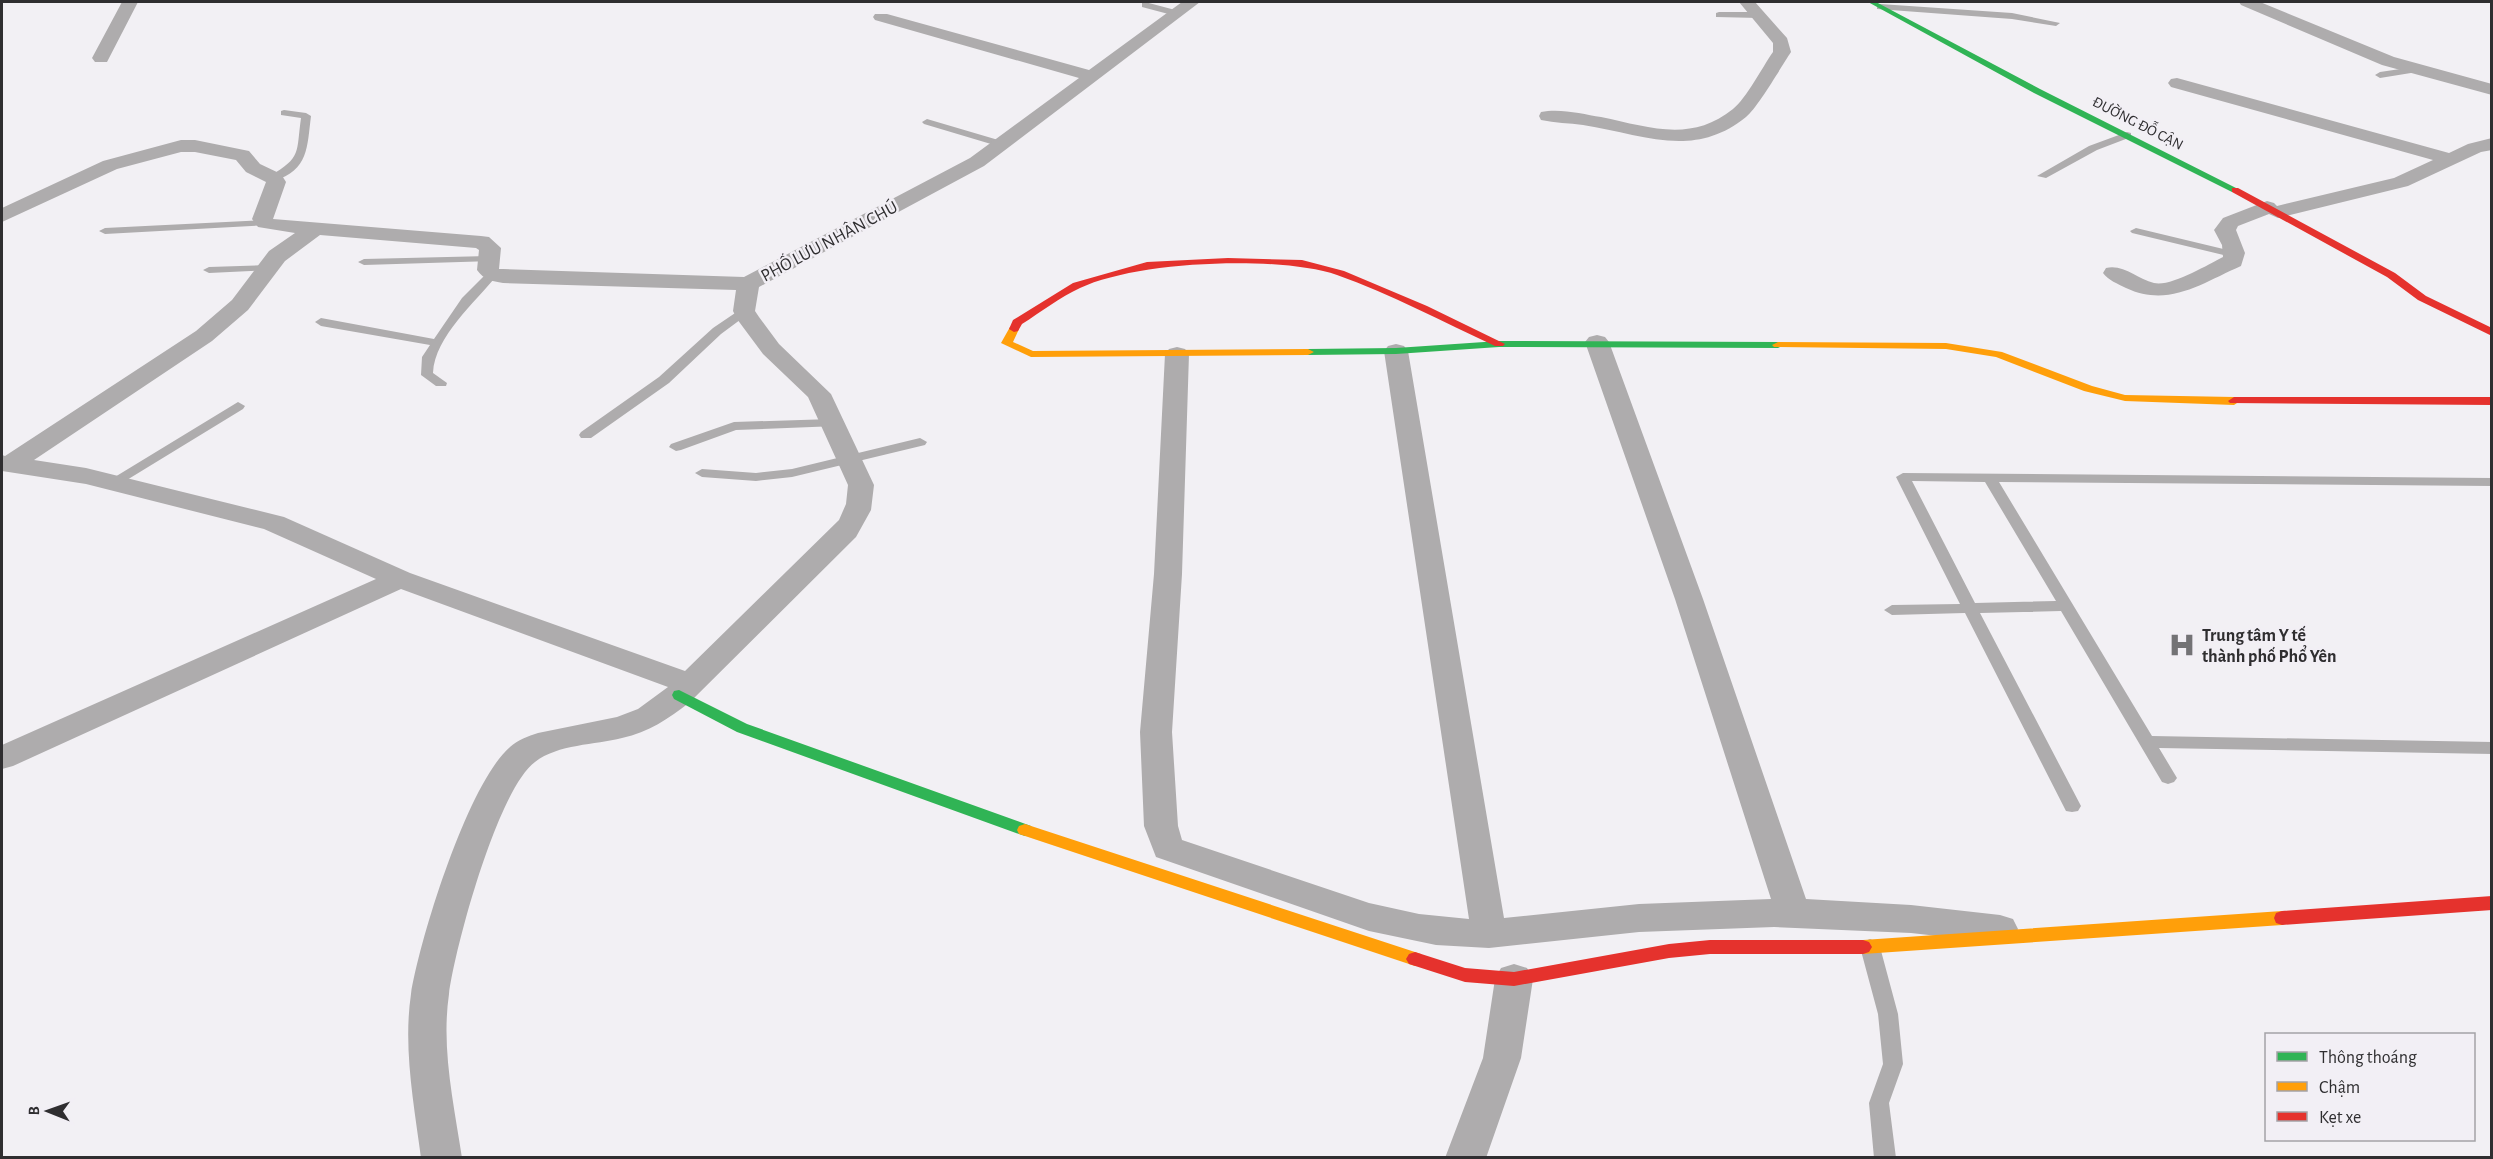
<svg xmlns="http://www.w3.org/2000/svg" width="2493" height="1159" viewBox="0 0 2493 1159" font-family="'Alegreya Sans',sans-serif">
<style>
.lines{fill:none;stroke-linecap:round;stroke-linejoin:round}
.lane{fill:#aeacad;fill-rule:evenodd}
.street{fill:#aeacad;fill-rule:evenodd}
.fast{fill:#30b455;fill-rule:evenodd}
.slow{fill:#ff9f0a;fill-rule:evenodd}
.jam{fill:#e5322d;fill-rule:evenodd}
.labels{text-anchor:middle;stroke-width:5;stroke-linejoin:round;paint-order:stroke}
.far-street-label{font-size:15px;fill:#2f2e30;stroke:#f2eff5}
.street-label{font-size:18px;fill:#2f2e30;stroke:#f2eff5}
.poi-label{font-size:18px;font-weight:bold;fill:#2f2e30;stroke:#f2eff5;text-anchor:start}
</style>
<rect width="100%" height="100%" fill="#f2f0f4"/>
<g class="lines">
<path class="lane" d="M1145,2L1179,11L1180,13L1176,16L1142,7V3Z
M1880,4L2012,13L2060,23L2056,26L2012,19L1877,9V5Z
M1719,12H1759L1763,15L1759,18L1716,17V13Z
M2414,67L2417,68V72L2380,78L2375,75L2380,72Z
M284,110L306,113L311,116C307,147 309,170 274,181L270,180V176C302,157 296,153 301,118L281,115V111Z
M927,119L1005,142L1006,144L1001,147L924,124L922,122Z
M2127,132L2131,133V137L2097,150L2046,178L2037,176L2089,146Z
M265,220L269,221V225L105,234L99,231L105,228Z
M2136,228L2240,253L2242,255L2236,258L2132,233L2130,231Z
M489,256L495,259L493,261L364,265L358,262L364,259Z
M268,265L272,266V270L209,273L203,270L209,267Z
M492,271L498,274C475,303 435,336 433,373L447,383L446,386H436L421,375L422,357L430,345L321,326L315,322L321,318L434,339L462,298L488,272Z
M744,307L750,311L748,314L721,334L669,383L591,438H581L579,435L581,432L659,377L713,328Z
M238,402L245,406L243,409L117,486L112,487L105,483Z
M832,419L839,423L837,426L736,430L681,450L676,451L669,447L671,444L734,422Z
M920,438L927,442L925,445L792,477L756,481L702,477L695,473L702,469L756,473L792,469Z
M1903,473L2492,478V486L1999,482L2152,736L2492,742V754L2159,748L2177,778L2174,782L2168,784L2162,782L2061,611L1980,613L2081,806L2078,811L2072,812L2066,811L1965,613L1892,615L1884,610L1892,605L1960,604L1896,477ZM1912,481L1985,482L2056,601L1975,603Z
M1870,939L1877,942L1880,947L1898,1014L1903,1064L1889,1103L1896,1158H1874L1869,1103L1883,1064L1878,1014L1860,947L1863,942Z"/>
<path class="street" d="M122,2H138L107,62H95L92,58Z
M1182,2H1200L984,166L759,287L755,311L759,317L779,344L831,394L874,485L871,510L856,537L690,702C668,719 649,732 622,738C595,745 558,744 535,762C498,789 455,947 449,994C441,1049 454,1104 462,1158H421C414,1104 403,1048 411,994C420,938 468,783 510,747C518,740 528,736 538,733L617,717L638,709L668,687L401,589L13,766L2,769V745L376,579L264,529L86,484L2,471V455L5,456L196,331L232,300L269,251L295,233L258,227L252,219L266,182L246,172L236,160L195,152H181L117,169L2,222V208L103,161L181,140H195L249,151L260,164L281,174L286,182L273,219L481,236L489,237L501,248L499,269H503L744,277L970,158L1079,78L875,20L873,17L875,14H887L1089,70ZM320,235L476,248L479,250L477,270C484,280 492,281 503,283L736,290L733,311L737,319L763,354L808,397L848,485L846,504L839,520L685,671L410,573L284,517L86,468L34,460L212,341L248,310L285,261Z
M1739,2H1755L1787,38L1791,52C1781,67 1758,107 1746,117C1693,160 1642,134 1583,125C1569,123 1555,123 1541,120L1539,116L1541,112C1560,108 1583,114 1601,117C1649,127 1691,143 1733,109C1746,99 1763,66 1773,52V43Z
M2239,2H2260L2394,57L2492,84V95L2382,65L2241,5Z
M2177,78L2449,153L2468,144L2492,138V150L2481,152L2408,186L2278,218L2269,214L2238,226L2236,230L2245,253L2241,266C2202,283 2169,308 2126,288C2118,284 2108,280 2103,273L2106,268C2124,264 2137,279 2154,283C2171,287 2207,265 2223,257L2222,245L2214,230L2223,218L2267,201L2274,203L2277,206L2394,178L2433,160L2171,87L2168,83L2171,79Z
M1597,335L1605,337L1609,342L1703,599L1806,899L1911,905L2000,915L2013,919L2018,929L2013,939L2000,943L1911,933L1774,927L1639,932L1489,948L1436,945L1369,931L1156,857L1144,826L1140,732L1154,574L1165,354L1169,349L1177,347L1185,349L1189,354L1182,574L1172,732L1178,826L1182,840L1369,903L1419,914L1469,919L1384,351L1388,346L1396,344L1404,346L1408,351L1504,918L1639,904L1771,899L1675,599L1585,342L1589,337Z
M1514,964L1527,968L1533,979L1521,1058L1486,1158H1445L1483,1058L1495,979L1501,968Z"/>
<path class="fast" d="M1868,2H1876L2040,89L2240,190L2232,192L2034,93Z
M1499,341L1778,342L1784,345L1778,348L1499,347L1396,354L1308,355L1302,352L1308,349L1396,348Z
M679,690L747,724L1031,826L1033,830L1031,834L1025,836L1019,834L737,732L674,699L672,695L674,691Z"/>
<path class="slow" d="M1014,326L1019,329L1013,342L1033,351L1308,349L1314,352L1308,355L1031,357L1001,343L1010,327Z
M1778,342L1946,343L2002,352L2092,386L2125,395L2234,397L2240,401L2234,405L2125,401L2084,391L1996,357L1946,349L1774,347L1772,345Z
M1025,824L1421,954L1424,959L1421,964L1415,966L1019,834L1017,830L1019,826Z
M2282,911L2288,913L2290,918L2288,923L2282,925L1863,954L1857,952L1854,947L1857,942L1863,940Z"/>
<path class="jam" d="M2232,188H2238L2395,273L2426,296L2492,328V336L2418,300L2387,277L2232,192Z
M1228,258L1302,260L1344,271L1427,306L1505,344L1503,346H1495C1443,322 1391,294 1337,275C1278,255 1136,261 1080,288C1060,297 1041,312 1022,324L1018,331L1014,332L1009,329L1013,320L1073,283L1147,262Z
M2234,397H2492V405L2230,403L2228,401Z
M2492,896V910L2282,925L2276,923L2274,918L2276,913L2282,911Z
M1710,940H1863L1869,942L1872,947L1869,952L1863,954H1710L1669,958L1514,986L1465,982L1409,964L1406,959L1409,954L1415,952L1465,968L1514,972L1669,944Z"/>
</g>
<defs>
<g id="hospital-bare" transform="scale(2.07)"><path d="M-5-5h3v3.5h4V-5h3V5h-3V1.5h-4V5h-3Z" fill="#737275" stroke="#f2eff5" stroke-width="2.5" paint-order="stroke"/></g>
</defs>
<g fill-rule="evenodd">
<use href="#hospital-bare" x="2182" y="645"/>
</g>
<g class="labels">
<g class="far-street-label">
<text transform="translate(2138 123) rotate(27)" y="5">ĐƯỜNG ĐỖ CẬN</text>
</g>
<g class="street-label">
<text transform="translate(829 241) rotate(-28)" y="6">PHỐ LƯU NHÂN CHÚ</text>
</g>
<g class="poi-label">
<text x="2202" y="641">Trung tâm Y tế<tspan x="2202" dy="21">thành phố Phổ Yên</tspan></text>
</g>
</g>
<rect width="2493" height="1159" fill="none" stroke="#2f2e30" stroke-width="6"/>
<rect x="2265" y="1033" width="210" height="108" fill="#f2eff5" stroke="#a4a2a6" stroke-width="1.5"/>
<rect x="2277" y="1052" width="30" height="9" fill="#30b455" stroke="#a4a2a6" stroke-width="1.5"/>
<text x="2319" y="1063" font-size="18" fill="#2f2e30">Thông thoáng</text>
<rect x="2277" y="1082" width="30" height="9" fill="#ff9f0a" stroke="#a4a2a6" stroke-width="1.5"/>
<text x="2319" y="1093" font-size="18" fill="#2f2e30">Chậm</text>
<rect x="2277" y="1112" width="30" height="9" fill="#e5322d" stroke="#a4a2a6" stroke-width="1.5"/>
<text x="2319" y="1123" font-size="18" fill="#2f2e30">Kẹt xe</text>
<g transform="translate(48 1111) rotate(271)" stroke="#f2eff5" stroke-width="4.5" paint-order="stroke">
<path d="M0-4.5L10 22L0 15L-10 22Z" fill="#2f2e30"/>
<text y="-9" font-size="16" font-weight="bold" text-anchor="middle" fill="#2f2e30">B</text>
</g>
</svg>
